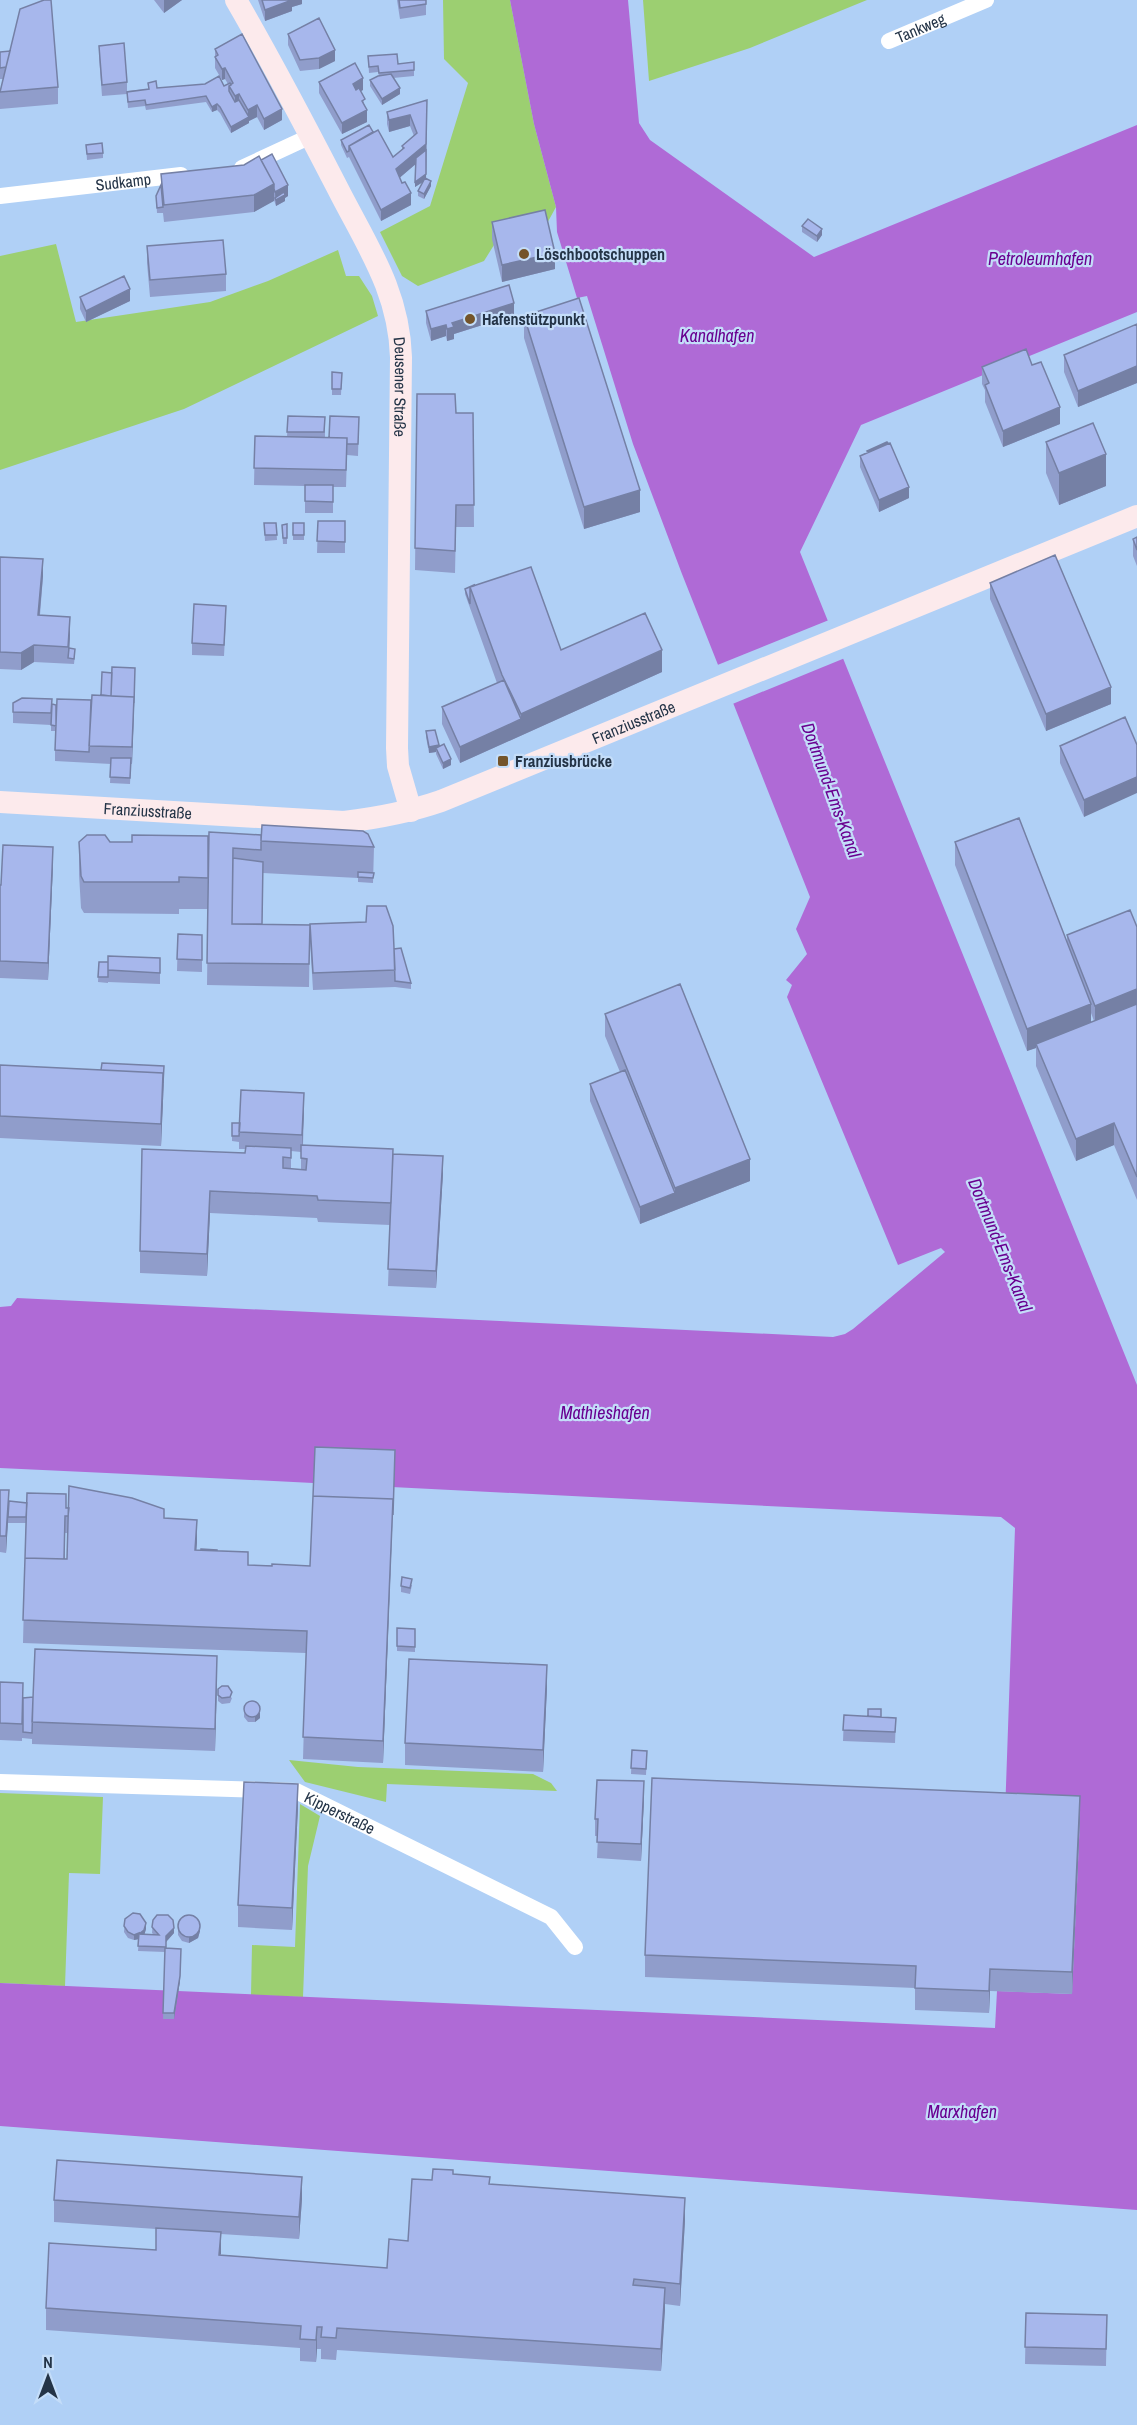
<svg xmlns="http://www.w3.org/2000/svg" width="1137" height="2425" viewBox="0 0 1137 2425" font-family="'Archivo Narrow',sans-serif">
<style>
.green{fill:#9ccf71}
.water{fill:#af6ad6}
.pier{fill:#b0d0f6}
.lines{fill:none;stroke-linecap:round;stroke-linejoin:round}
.street{stroke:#fff;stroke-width:16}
.secondary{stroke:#fceaec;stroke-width:22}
.wall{fill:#909dcb;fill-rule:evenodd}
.shaded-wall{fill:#7580a5}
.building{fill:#a7b7ec;stroke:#7580a5;stroke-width:1.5}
.poi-dot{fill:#74542a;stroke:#c4ddf9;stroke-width:2}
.labels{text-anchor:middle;stroke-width:4.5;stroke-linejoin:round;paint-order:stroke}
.street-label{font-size:16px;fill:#243447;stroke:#c4ddf9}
.poi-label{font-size:16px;font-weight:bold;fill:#243447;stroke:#c4ddf9;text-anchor:start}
.water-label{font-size:18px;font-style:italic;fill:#690090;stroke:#c4ddf9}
</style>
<rect width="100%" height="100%" fill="#b0d0f6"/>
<path class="green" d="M443,0H510L534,124L556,207L545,227L499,237L484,261L418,286L402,276L380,232L430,206L468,83L444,59Z
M643,0H867L750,48L649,81Z
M56,244L76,322L210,302L268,281L338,250L346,276H359L372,296L378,316L184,409L0,470V256Z
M289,1760L358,1767L533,1774L551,1783L557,1791L387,1784L386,1802L305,1782Z
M0,1793L103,1797L100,1874L69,1873L65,1986L0,1983Z
M300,1804L320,1816L308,1866L303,1997L251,1995L252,1945L295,1947Z"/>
<path class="water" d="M510,0H628L639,123L650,140L814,257L1137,125V312L861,425L800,552L1137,1385V2210L0,2126V1983L995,2028L997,1991L1072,1994L1080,1819L1005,1814L1015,1528L1001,1517C668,1502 334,1483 0,1468V1307L11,1306L17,1298L833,1337L845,1334L853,1329L945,1252L941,1248L898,1265L787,997L792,985L786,980L807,954L796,929L810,897L682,574L633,444L587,296L577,298L557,232L556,207L534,124Z"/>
<path class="pier" d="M829,620L845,658L730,705L715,666Z"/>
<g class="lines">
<g class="street">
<path id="s1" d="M889,41L986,0"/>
<path d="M242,168L311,136"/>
<path id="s2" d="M0,196L181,175"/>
<path id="s3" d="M0,1782L296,1791L551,1917L575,1947"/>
</g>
<g class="secondary">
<path id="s4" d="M236,0C272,62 305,125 338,189C367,246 399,291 401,357L397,748L398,766L411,811"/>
<path id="s5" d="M0,802L344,822C378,818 409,812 441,801L1137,516"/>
</g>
</g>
<path class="wall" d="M154,0H182L164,13Z
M258,0H302V4L292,7V11L265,21Z
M397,0H426V15L400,19Z
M288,34L335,61L319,69L300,71L288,45Z
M99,46L127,82V91L157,88L224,86L228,84L225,79L222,80L215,68V49L282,120L264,130L257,117L249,121V123L231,133L220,113L217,110L212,112L206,102L146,110L145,106L128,108L127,94L102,96L99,57Z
M0,52L58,87V104L0,109V92L3,79H0Z
M368,56L398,64L414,62V76L393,78L400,94L382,105L370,86V80L379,76L378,72L369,73Z
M319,82L363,90L361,91L365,107L367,122L342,134L319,93Z
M427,100L426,178L431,186L424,199L418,196V191L423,182L415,187L416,164L399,178L411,205L381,221L349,157L347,158L341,145V140L373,132L393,157L402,150V146L414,136L410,126L389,132L387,124V112Z
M86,145L103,153V158L87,160Z
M261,160L288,196L285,198V201L276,206L274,200L254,212L164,222L163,213H157L156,196L161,186V174L244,165Z
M492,222L555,269L502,282L492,239Z
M802,226L822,235L817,242L802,232Z
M147,246L226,274V291L150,297L147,263Z
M80,297L130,301L86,322L80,309Z
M426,311L514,315L454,334V339L447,341L446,336L431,341L426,323Z
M524,316L640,512L584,529L524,338Z
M1137,324V383L1078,407L1064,372V355Z
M1032,365L1060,424L1003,447L985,402V390L982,384V367Z
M332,372L342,373L341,395H332Z
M417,394L456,413H473L474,527H456L455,573L415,570Z
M288,416L325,417V438H329L359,417L358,456L347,455L346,487H333V513H305V486L254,485L255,436L287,437Z
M1046,442L1106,486L1059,505L1046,473Z
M867,452L909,498L879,512L860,467V456Z
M318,521H345V553H317Z
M264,523H276L277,540L265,541Z
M293,523H304V540H293Z
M287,524V544H283L282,525Z
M1137,537V566L1133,556V539Z
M0,557L43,576L40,615L70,634L69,648L75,654L74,664L34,662L21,670L0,669Z
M990,583L1111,704L1046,731L990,599Z
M474,585L561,650L662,672L460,763L442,724V707L497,683L465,594V589Z
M226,617L224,656L192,655V643Z
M135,680L132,764H131L130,784L110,783L111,764L55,761V731H51V725L13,723V703L56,705L91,700Z
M1125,717L1084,817L1060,763V746Z
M426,731L439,747L451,765L443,769L436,754V752L429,753L426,737Z
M209,832L374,847L373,883L358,882V878L263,873L262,924L310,925L309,987L207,985L208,909H179V914L84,913L81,908L79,874V842H110L208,876Z
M955,842L1067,942V935L1137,927V1200L1114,1145L1076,1161L1036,1066V1048L1027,1051L955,865ZM1091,1013L1094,1021L1091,1022Z
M53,864L48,980L0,978V885Z
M310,924L394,949L411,983V989L395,987L313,990L310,941Z
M178,934L202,935V972L177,971Z
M160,958V984L108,982V983L98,982L99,962H108Z
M605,1014L750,1181L640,1224L590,1101V1084L620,1072L605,1036Z
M0,1065L101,1070L164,1078L161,1146L0,1138Z
M304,1110L303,1145L393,1154L443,1173L436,1288L388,1286L390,1225L318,1222L317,1218L210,1213L207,1276L140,1273V1251L245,1153V1149H239V1142L232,1141V1123H240ZM291,1151L301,1152V1169H291Z
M395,1450L383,1763L303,1759L306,1653L23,1643L26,1523H8V1521L6,1553L0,1552V1490L9,1501L164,1518L197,1542L196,1550L217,1551L248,1565L310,1566ZM65,1533H68L67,1559H65Z
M412,1585L410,1594L401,1592V1586Z
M397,1628L415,1629V1652L397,1651Z
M217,1678L215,1751L32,1744V1739L22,1738V1741L0,1740V1682L23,1698Z
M547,1687L543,1772L405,1765V1743Z
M218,1689L232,1698L230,1703L222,1704L218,1701Z
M244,1705L260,1718L255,1722H248L244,1717Z
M844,1715L896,1718L895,1743L843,1741Z
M632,1750L647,1751L646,1775L631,1774Z
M644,1798L641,1861L597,1858L598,1836H595V1819Z
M298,1807L292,1930L238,1927V1905Z
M1080,1818L1072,1994L990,1991L989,2013L915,2010V1988L645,1977V1955Z
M125,1919L146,1929L144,1935H154L152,1933L153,1920L174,1933L166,1942V1948L180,1981L174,2019H163L165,1952L138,1951L139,1939L134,1940L128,1938L124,1932Z
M178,1929L200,1931L198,1938L189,1943L182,1941L178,1935Z
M453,2174L490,2185L685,2220L680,2306L665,2304L661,2371L337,2350L336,2360L321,2359V2349H317L316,2362L300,2361V2348L46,2330V2308L156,2250V2229L54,2222V2200L302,2199L299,2239L221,2234V2255L387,2268L408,2241L432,2180Z
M1026,2313L1107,2315L1106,2366L1025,2364Z"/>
<path class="shaded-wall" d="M164,0H182L164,13Z
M292,0H302V4L292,7V11L265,21V10Z
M335,50V61L319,69V58Z
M225,68V79L222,80V69Z
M363,78V90L353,95V84Z
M400,88V94L382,105V99Z
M239,94V106L235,108V96Z
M217,104V110L212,112V107Z
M257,105V117L249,121V123L231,133V127L248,118V110Z
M282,109V120L264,130V119Z
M367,110V122L342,134V123Z
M427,111L426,180L415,187V182L426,155L396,181V169L426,144Z
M410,115V126L389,132V120Z
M431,181V186L424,199V194Z
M274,184V201L254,212V195Z
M288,185V196L285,198V201L276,206L275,192Z
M411,193V205L381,221V210Z
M822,229V235L817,242V236Z
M555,253V269L502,282V265Z
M130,289V301L86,322V311Z
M514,303V315L454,334V339L447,341V329L452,323Z
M446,325V336L431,341V329Z
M1137,366V383L1078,407V391Z
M1060,407V424L1003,447V431Z
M1106,454V486L1059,505V473Z
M909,487V498L879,512V500Z
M640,490V512L584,529V507Z
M43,559V576L38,632V615Z
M70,617V634L69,658L68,647Z
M34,645V662L21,670V653Z
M662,650V672L460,763V747L521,719V714Z
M135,668V680L132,764V747Z
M1111,687V704L1046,731V714Z
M439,745V751L436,748V752L429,753V747Z
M451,759V765L443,769V763Z
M1137,777V793L1084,817V800Z
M53,847V864L48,980V963Z
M1137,989V1006L1095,1023V1006Z
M1091,1004V1027L1036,1044V1048L1027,1051V1029Z
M164,1066V1078L161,1146V1124Z
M304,1093V1110L302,1152V1135Z
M1114,1123V1145L1076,1161V1139Z
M443,1156V1173L436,1288V1271Z
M750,1159V1181L640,1224V1207L675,1193V1188Z
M210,1191V1213L207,1276V1254Z
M395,1456L383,1763V1741Z
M9,1490V1507L6,1553V1536Z
M197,1520V1542L195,1572V1550Z
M217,1656V1678L215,1751V1729Z
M547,1665V1687L543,1772V1750Z
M260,1712V1718L255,1722V1717Z
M644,1781V1798L641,1861V1844Z
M298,1784V1807L292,1930V1908Z
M1080,1796V1818L1072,1994V1972Z
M146,1923V1929L144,1936L139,1934Z
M200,1926V1931L198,1938L189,1943V1937Z
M174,1928V1933L166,1942V1952V1936Z
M139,1933V1939L134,1940V1935Z
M181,1949L180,1981L174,2019V2013Z
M990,1969V1991L989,2013V1991Z
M302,2177V2199L299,2239V2217Z
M685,2198V2220L680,2306V2284Z
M221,2232V2254L219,2255Z
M665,2288V2310L661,2371V2349Z
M317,2327V2349L316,2362V2340Z"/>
<path class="building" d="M44,0H51L58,87L0,92L20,9Z
M262,0H292L265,10Z
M399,0H426V4L400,8Z
M319,18L335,50L319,58L300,60L288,34Z
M242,34L282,109L264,119L257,105L248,110L239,94L235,96L229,86L233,83L225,68L222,69L215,57L218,55L215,49Z
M124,43L127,82L102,85L99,46Z
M10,51L6,67L0,68V52Z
M397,54L398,64L414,62V70L379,73L378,66L369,67L368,56Z
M355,63L363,78L353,84L356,90L359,88L365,99L362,101L367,110L342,123L319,82Z
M391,74L400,88L382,99L370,80L378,76Z
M219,76L224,86L230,83L231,85L229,86V91L235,102L239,100L249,117L231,127L220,107L217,104L212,107L206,96L146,105L145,100L128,102L127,92L149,89L148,83L156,81L157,88L205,84Z
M427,100L426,144L396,169L402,183L405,182L411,193L381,210L349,146L378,130L393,157L404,148L402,146L417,133L410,115L389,120L387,112Z
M369,125L373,132L349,146V151L347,152L341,140Z
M102,143L103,153L87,154L86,145Z
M426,150V174L415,182L416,158Z
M272,154L288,185L275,192L274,189V184L261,160Z
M259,156L274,184L254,195L164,205L161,174L244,165Z
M425,178L431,181L424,194L418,191Z
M161,185L163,207L157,208L156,196Z
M284,192L285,195L276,200L275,198Z
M545,210L555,253L502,265L492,222Z
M808,219L822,229L817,236L802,226Z
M223,240L226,274L150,280L147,246Z
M124,276L130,289L86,311L80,297Z
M509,285L514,303L452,323L454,327L447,329L446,325L431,329L426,311Z
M579,298L640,490L584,507L524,316Z
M1137,324V366L1078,391L1064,355Z
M1026,349L1032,365L1041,362L1060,407L1003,431L985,385L989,383L982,367Z
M332,372L342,373L341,389H332Z
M417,394H455L456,413H473L474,505H456L455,551L415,548Z
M288,416L325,417L324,432H287Z
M330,416L359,417L358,444H347V438H329Z
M1093,423L1106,454L1059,473L1046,442Z
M255,436L347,438L346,470L254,468Z
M887,442L888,443L868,452L867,451Z
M890,443L909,487L879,500L860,456Z
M305,485H333V502L305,501Z
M318,521H345V542L317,541Z
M264,523H276L277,535H265Z
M293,523H304V535H293Z
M287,524V538H283L282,525Z
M1137,537V550L1133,539Z
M1055,555L1111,687L1046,714L990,583Z
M0,557L43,559L38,615L70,617L68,647L34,645L21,653L0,652Z
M531,567L561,650L645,613L662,650L521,714L502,675L470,587Z
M474,585V586L470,587V604L465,589Z
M194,604L226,606L224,645L192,643Z
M69,648L75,649L74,659L68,658Z
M112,667L135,668L134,703V697L111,696Z
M102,672L112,673L111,696L101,695Z
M504,680L521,719L460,747L442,707Z
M92,695L134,697L132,747L89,746Z
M22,698L52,699L51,713L13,712V703Z
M57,699L91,700L89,752L55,750Z
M52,704L56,705V726L51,725Z
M1125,717L1137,745V777L1084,800L1060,746Z
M435,730L439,745L429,747L426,731Z
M444,744L451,759L443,763L436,748Z
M111,758H131L130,778L110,777Z
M1019,818L1091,1004L1027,1029L955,842Z
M262,825L363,831L368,834L374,847L261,841Z
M209,832L261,835V850L233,848L232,924L310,925L309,964L207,963Z
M87,835H105L110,842H132V835L208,836V878L179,877V882H84L81,876L79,842Z
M3,845L53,847L48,963L0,961V885H1Z
M233,858L263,862L262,924H232Z
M358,872L374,873L373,878L358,877Z
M367,906H386L393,926L395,970L313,973L310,924L366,922Z
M1130,910L1137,927V989L1095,1006L1067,935Z
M178,934L202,935V960L177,959Z
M401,948L411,983L395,981L394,949Z
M108,956L160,958V973L108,970Z
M99,962H108V977H98Z
M680,984L750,1159L675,1188L605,1014Z
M1137,1004V1177L1114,1123L1076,1139L1036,1044Z
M102,1063L164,1066L163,1083V1073L101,1070Z
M0,1065L163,1073L161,1124L0,1116Z
M625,1070L675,1193L640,1207L590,1084Z
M241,1090L304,1093L302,1135L239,1132Z
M232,1123H240L239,1136H232Z
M301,1145L393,1149L391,1203L318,1200L317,1196L210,1191L207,1254L140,1251L142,1149L245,1153L246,1146L291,1148V1158L283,1157V1168L306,1170L307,1159L301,1158Z
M393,1154L443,1156L436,1271L388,1269Z
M315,1447L395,1450L393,1515V1499L313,1496Z
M69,1486L132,1498L164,1509V1518L197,1520L195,1550L248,1552V1565L272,1566V1564L310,1566L313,1496L393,1499L383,1741L303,1737L307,1631L23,1620L25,1558L67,1559Z
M0,1490H9L6,1536H0Z
M27,1493L66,1494V1508H69L68,1516H65L64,1559L25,1558Z
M9,1501L27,1503L26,1517H8Z
M201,1549L217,1550V1551L201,1550Z
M402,1577L412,1579L410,1588L401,1586Z
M397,1628L415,1629V1647L397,1646Z
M35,1649L217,1656L215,1729L32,1722Z
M409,1659L547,1665L543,1750L405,1743Z
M0,1682L23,1683L22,1724L0,1723Z
M222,1686H228L232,1692L230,1697L222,1698L218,1695V1689Z
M33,1697L32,1733L23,1732V1698Z
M244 1709a8 8 0 1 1 16 0a8 8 0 1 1-16 0Z
M868,1709H881V1717L868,1716Z
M844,1715L896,1718L895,1732L843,1730Z
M632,1750L647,1751L646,1769L631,1768Z
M652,1778L1080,1796L1072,1972L990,1969L989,1991L915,1988L916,1966L645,1955Z
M597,1780L644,1781L641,1844L597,1842L598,1819H595Z
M244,1782L298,1784L292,1908L238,1905Z
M133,1913L140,1914L146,1923L144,1930L139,1934L159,1935L152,1927L153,1920L157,1915H168L173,1920L174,1928L166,1936V1947L138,1946L139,1933L134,1935L128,1932L124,1926L125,1919Z
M178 1926a11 11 0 1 1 22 0a11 11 0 1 1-22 0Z
M165,1948L181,1949L180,1976L174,2013H163Z
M57,2160L302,2177L299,2217L54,2200Z
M433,2169L453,2170V2174L490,2177L489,2184L685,2198L680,2284L634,2279L633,2285L665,2288L661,2349L337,2328L336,2338L321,2337L322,2327H317L316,2340L300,2339L301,2326L46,2308L49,2243L156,2250V2228L221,2232L219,2255L387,2268L389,2239L408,2241L412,2179L432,2180Z
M1026,2313L1107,2315L1106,2349L1025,2347Z"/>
<g class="poi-dot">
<circle cx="524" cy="254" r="6"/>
<circle cx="470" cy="319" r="6"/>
<rect x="497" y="755" width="12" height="12" rx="3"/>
</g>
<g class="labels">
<g class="street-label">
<text dy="6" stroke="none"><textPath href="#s1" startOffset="34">Tankweg</textPath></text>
<text dy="6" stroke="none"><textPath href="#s2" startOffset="124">Sudkamp</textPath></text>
<text dy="6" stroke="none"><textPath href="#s4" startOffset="426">Deusener Straße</textPath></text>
<text dy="6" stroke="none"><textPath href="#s5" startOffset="652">Franziusstraße</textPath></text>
<text dy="6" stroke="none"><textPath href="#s5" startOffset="148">Franziusstraße</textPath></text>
<text dy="6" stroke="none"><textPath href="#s3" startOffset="345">Kipperstraße</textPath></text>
</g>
<g class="poi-label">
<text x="536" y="260">Löschbootschuppen</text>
<text x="482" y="325">Hafenstützpunkt</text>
<text x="515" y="767">Franziusbrücke</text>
</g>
<g class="water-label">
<text x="1040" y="265">Petroleumhafen</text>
<text x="717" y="342">Kanalhafen</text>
<text transform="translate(831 790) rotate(70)" y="6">Dortmund-Ems-Kanal</text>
<text transform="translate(1000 1245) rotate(68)" y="6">Dortmund-Ems-Kanal</text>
<text x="605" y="1419">Mathieshafen</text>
<text x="962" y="2118">Marxhafen</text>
</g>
</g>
<g transform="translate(48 2377)" stroke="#c4ddf9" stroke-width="4.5" paint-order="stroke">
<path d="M0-4.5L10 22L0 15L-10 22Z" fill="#243447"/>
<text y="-9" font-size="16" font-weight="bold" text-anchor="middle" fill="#243447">N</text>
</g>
</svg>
